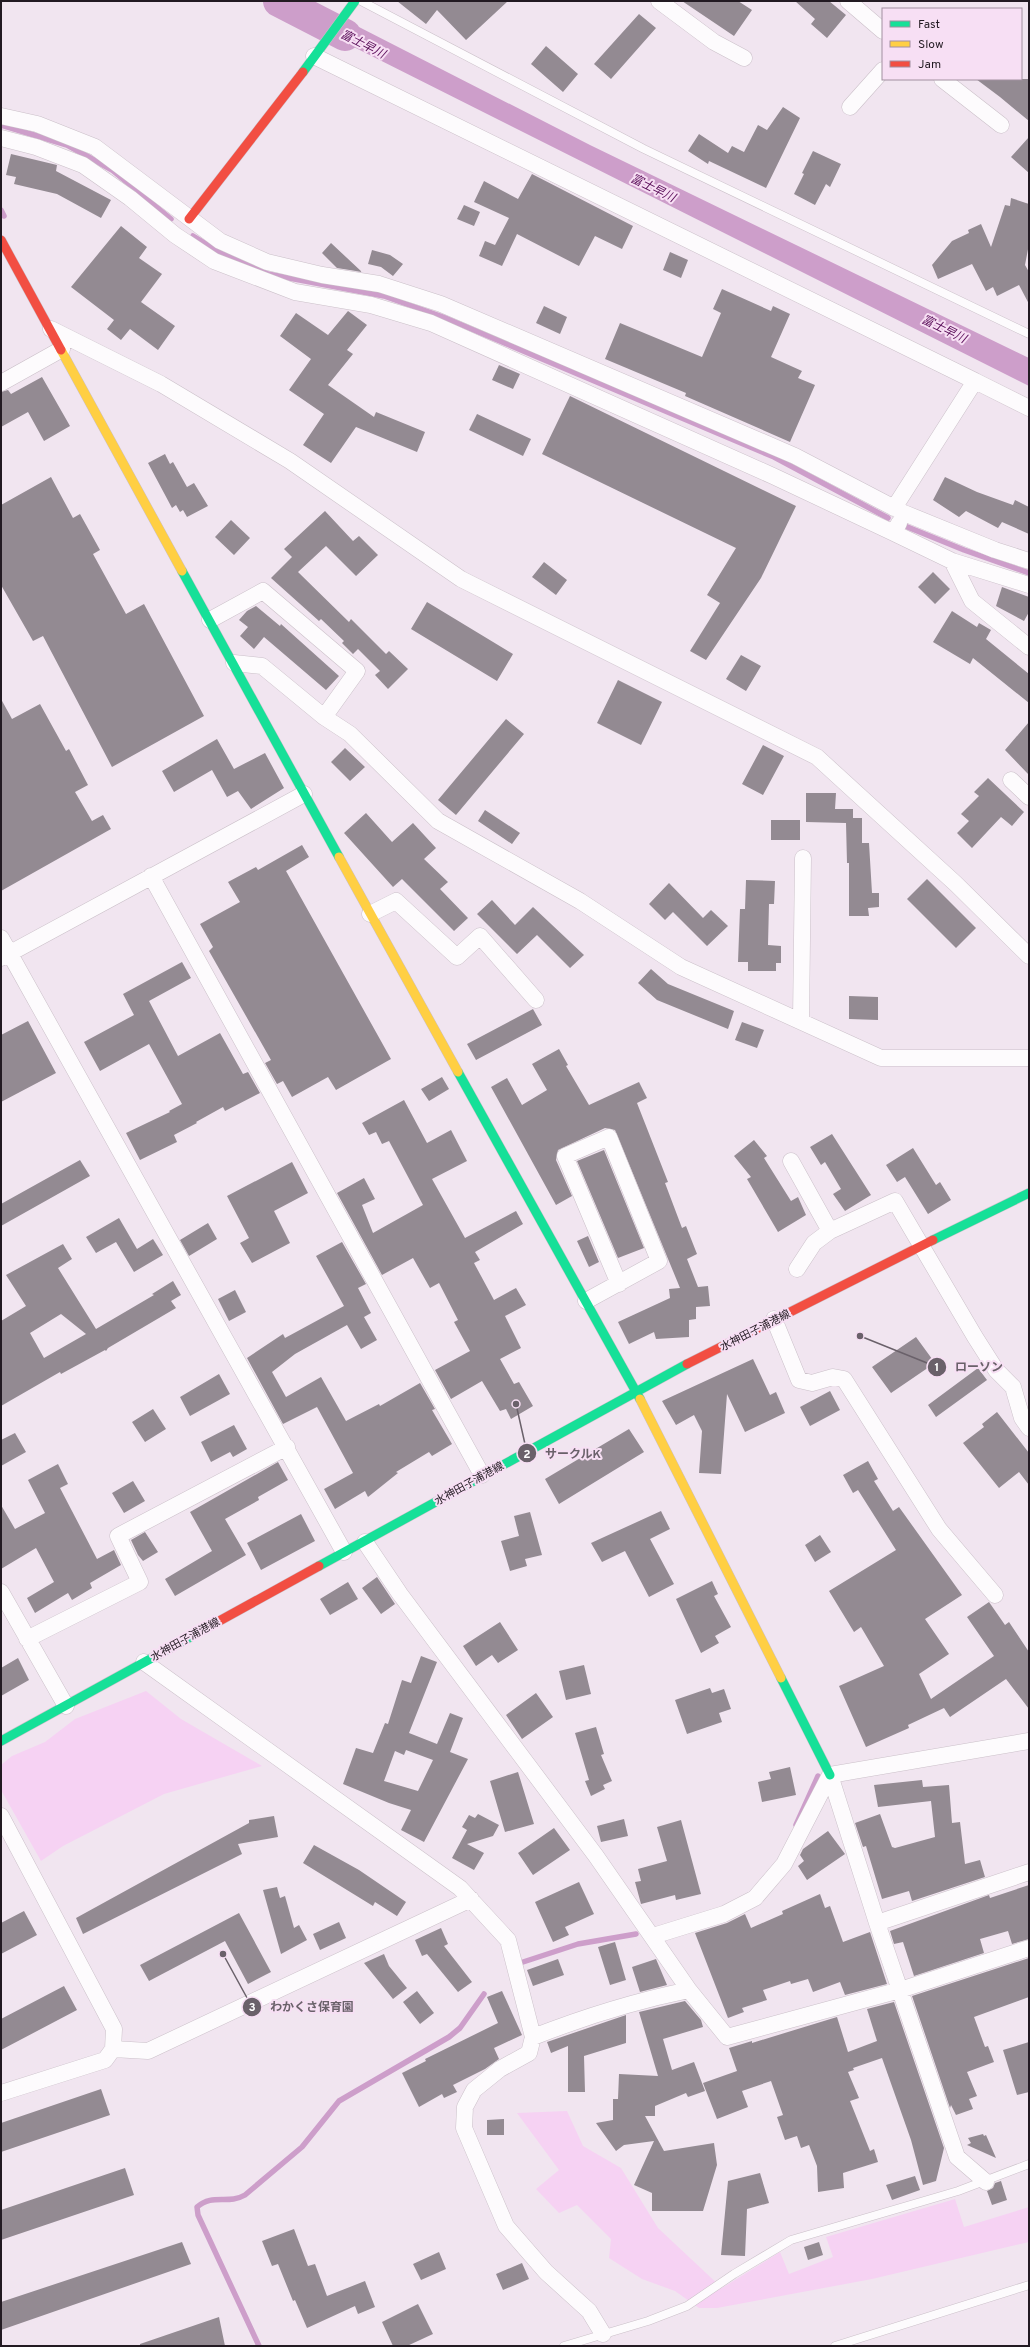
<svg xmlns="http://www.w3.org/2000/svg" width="1030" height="2347" viewBox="0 0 1030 2347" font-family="Overpass,'Noto Sans JP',sans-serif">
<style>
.green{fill:#f6d2f3}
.water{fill:#cd9eca}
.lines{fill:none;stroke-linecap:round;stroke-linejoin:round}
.stream{stroke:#cd9eca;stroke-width:5.5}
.river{stroke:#cd9eca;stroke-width:32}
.building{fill:#938a92;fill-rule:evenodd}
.lane-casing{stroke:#cbc0c9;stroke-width:9}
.street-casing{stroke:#cbc0c9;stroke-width:17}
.fast-casing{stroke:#cbc0c9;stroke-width:10}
.slow-casing{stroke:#cbc0c9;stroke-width:10}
.jam-casing{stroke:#cbc0c9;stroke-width:10}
.lane{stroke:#fdfbfd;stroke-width:8}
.street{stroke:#fdfbfd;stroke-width:16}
.fast{stroke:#16e098;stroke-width:9}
.slow{stroke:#ffcf43;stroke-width:9}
.jam{stroke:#f24e42;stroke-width:9}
.labels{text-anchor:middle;stroke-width:4;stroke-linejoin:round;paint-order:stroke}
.street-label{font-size:11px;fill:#221a22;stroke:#f7dff4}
.water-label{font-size:12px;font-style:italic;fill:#5a0e59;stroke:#f7dff4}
.leader{fill:none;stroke:#6a616a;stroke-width:1.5}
.callout-dot{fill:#6a616a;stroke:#f7dff4;stroke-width:1.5}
.mark-label{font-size:12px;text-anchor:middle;font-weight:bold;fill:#fff}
.callout-label{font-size:12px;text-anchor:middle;font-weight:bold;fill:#6a616a;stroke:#f7dff4;stroke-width:4;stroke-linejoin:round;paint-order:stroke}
</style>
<rect width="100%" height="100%" fill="#f1e5f0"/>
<path class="green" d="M146,1691L181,1719L262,1766L164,1794L63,1846L41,1861L1,1790V1765L12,1756L45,1742L75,1719Z
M567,2111L583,2146L621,2168L658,2228L722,2288L780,2252L789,2274L833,2257L826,2237L955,2199L964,2227L1029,2207V2242L872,2279L717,2308H699L675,2291L642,2279L609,2258L611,2239L577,2205L559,2213L536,2189L559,2170L517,2113Z"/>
<path class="water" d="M314,4L590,145L1029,358V386L302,21Z"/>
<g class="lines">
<path class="stream" d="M1,125L67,145L112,170L171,219
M1,210L4,216
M193,236L223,254L268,274L384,296L443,317L774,457L888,518
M905,526L964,550L1029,573
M796,1825L818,1776
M520,1963L578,1944L636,1934
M259,2346L198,2215L197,2207C213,2193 228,2205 245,2195L302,2147L339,2101L449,2037L460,2028L484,1994"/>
<path class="river" d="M279,1L345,35"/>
</g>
<path class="building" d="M397,1H508L466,40L437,10L426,24Z
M682,1H738L752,10L734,36Z
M795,1H829L846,15L827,38L811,24L815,19Z
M639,14L656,28L611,79L594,64Z
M546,46L578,74L563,92L531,64Z
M976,79H1029V121L1000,97Z
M783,107L800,118L766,188L709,161L708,164L688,151L699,134L728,153L732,146L744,152L758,125L767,130Z
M1029,137V173L1011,157Z
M813,151L841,164L830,187L826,184L815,205L794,194L804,174L802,173Z
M11,154L57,165L56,171L111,200L101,218L57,194L14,184L16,177L6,175Z
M532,174L633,226L622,249L595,236L579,266L517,234L502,266L479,256L485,241L495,245L509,218L474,202L484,181L518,199Z
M1011,198L1029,204V244L1025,265L1029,272V304L1019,285L997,296L993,287L986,291L972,264L938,279L932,265L952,241L969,233L968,230L981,224L991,247L1005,205L1010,206Z
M464,205L480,212L474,226L457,219Z
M121,226L147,247L139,258L162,274L141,302L175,326L158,350L130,329L121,340L107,329L114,320L71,287Z
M331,243L362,272L337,268L322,253Z
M372,250L390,255L403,264L393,276L381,267L368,264Z
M670,252L688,260L681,278L663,270Z
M722,289L771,311L773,306L790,314L771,357L802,371L798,378L815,385L790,442L685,396L686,393L605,359L620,323L702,357L721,313L713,309Z
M544,306L567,317L560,334L536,323Z
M348,311L367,325L347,350L353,354L328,385L374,417L376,412L425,432L417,452L356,427L331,463L303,445L324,414L289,390L311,359L280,336L296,313L328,335Z
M499,365L520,374L513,389L492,380Z
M42,377L70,426L44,441L28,412L1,427V392L8,390L11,394Z
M570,396L796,506L761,578L706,660L690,651L720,603L707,595L736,548L542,454Z
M477,414L531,439L523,456L469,430Z
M165,454L170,464L173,462L187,487L194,483L208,506L187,517L183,510L180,512L176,505L172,508L148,463Z
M51,477L73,518L80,514L100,550L93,554L126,614L144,604L204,716L112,767L43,636L33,641L1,585V505Z
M945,477L977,492L1013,505L1015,500L1029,507V534L1002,522L998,528L966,511L959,517L933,500Z
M325,511L353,541L359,536L378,555L356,576L326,546L298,572L349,622L351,619L386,654L389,651L408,669L388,689L375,675L380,671L358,649L353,654L342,643L344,641L321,619L319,621L271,578L292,557L284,549Z
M231,520L250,538L234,555L215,537Z
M544,562L567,580L556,595L532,577Z
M933,572L950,589L935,604L918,587Z
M1002,587L1029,597V612L1024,621L996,606Z
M427,602L513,654L497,681L411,629Z
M256,606L280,626L281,624L339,676L326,690L264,637L254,649L240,636L248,627L239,620L247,611Z
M952,611L977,627L979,623L991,630L986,639L1029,674V703L973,658L970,664L933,642Z
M741,655L761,666L746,691L726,679Z
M618,680L662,702L641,745L597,723Z
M1,699L12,719L40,704L66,751L69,749L88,785L75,792L92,821L103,815L111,829L1,891Z
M506,719L524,734L456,815L438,800Z
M1029,722V775L1005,750Z
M217,739L234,769L265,753L284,788L251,809L238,791L227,797L212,770L174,792L162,771Z
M763,745L784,756L763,795L742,784Z
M345,748L365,767L350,781L331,762Z
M988,778L1024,812L1012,826L1001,817L972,848L957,833L969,821L961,814L979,796L974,792Z
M806,793H836L835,809H853V818H862V843H869L872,893H879V907L868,908L869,916H849V863H847L846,823L806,822Z
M485,810L520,833L512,844L478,821Z
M366,813L392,842L413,823L436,848L424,859L448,882L440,889L468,918L454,931L402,879L393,887L344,833Z
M771,820H800V840H771Z
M302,845L309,857L286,871L391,1059L336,1090L328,1077L292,1097L283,1081L277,1084L265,1063L271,1060L209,951L213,947L200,924L240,902L228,882L256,867L258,870Z
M927,879L976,928L956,948L907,899Z
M746,880L775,881L774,904H769L768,945L781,946V963H776V971H748V962H738L740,909H745Z
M669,883L703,918L711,910L728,926L707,946L673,912L665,920L649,904Z
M492,900L515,925L533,907L584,955L570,968L537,935L517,954L477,914Z
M182,962L191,978L149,1001L178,1056L220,1033L243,1074L248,1072L260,1093L225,1111L223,1107L196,1122L197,1123L174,1135L177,1142L140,1160L126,1133L170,1112L169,1111L182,1104L149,1044L100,1071L84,1042L134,1015L123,994Z
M651,969L668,984L734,1011L728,1029L657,1000L638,983Z
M849,996L878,997V1020L849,1019Z
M533,1009L542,1025L476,1060L467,1044Z
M28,1021L56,1073L1,1102V1035Z
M742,1022L764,1030L757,1048L735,1040Z
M559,1049L568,1065L566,1066L589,1105L639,1082L647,1098L637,1103L668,1182L665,1183L682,1228L686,1226L697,1254L687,1259L698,1287L708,1286L710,1306L696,1307V1319L689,1320V1337L656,1339L654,1332L629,1344L618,1322L670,1298L669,1289L680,1288L615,1130L605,1128L558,1150L556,1160L572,1196L556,1205L491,1087L507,1078L522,1105L547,1090L532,1064Z
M442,1077L449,1089L429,1101L421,1089Z
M404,1100L427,1143L451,1130L467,1161L432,1179L465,1238L516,1211L523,1224L475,1252L480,1260L474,1263L494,1300L516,1288L526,1305L505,1316L521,1348L500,1359L514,1384L519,1382L533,1406L511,1419L506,1409L500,1411L482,1381L451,1399L435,1370L470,1351L454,1322L458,1320L439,1283L430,1288L413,1258L382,1275L337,1193L364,1178L375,1199L362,1205L373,1233L423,1205L389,1141L382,1144L376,1132L369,1135L362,1123Z
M832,1134L871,1195L845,1211L833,1194L841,1189L825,1162L821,1165L810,1147Z
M754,1140L767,1156L764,1158L791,1201L798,1197L806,1215L778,1232L747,1179L751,1177L734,1156Z
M913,1148L936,1185L940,1182L951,1200L928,1214L905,1177L897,1182L886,1165Z
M604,1150L644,1248L618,1258L577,1161Z
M80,1160L90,1176L1,1226V1204Z
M292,1162L308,1193L274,1211L290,1243L252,1263L240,1243L249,1238L227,1196Z
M119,1218L137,1249L153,1239L163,1255L134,1272L116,1242L96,1253L86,1237Z
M208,1223L217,1239L189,1256L180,1240Z
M588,1236L599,1262L589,1267L577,1241Z
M342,1242L366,1284L358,1288L371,1313L364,1317L377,1340L361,1349L347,1325L295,1354L272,1372L286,1397L321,1377L346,1421L379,1404L380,1406L420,1383L435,1409L432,1410L452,1444L432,1456L429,1452L396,1472L398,1473L368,1497L365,1491L335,1509L324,1489L353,1473L317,1407L283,1424L247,1358L283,1334L285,1338L344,1306L316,1256Z
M63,1244L72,1259L58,1268L96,1329L154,1295L152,1294L173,1281L181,1295L171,1301L176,1308L108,1348L106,1351L105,1350L61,1374L60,1372L1,1406V1321L26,1306L6,1275ZM61,1314L86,1334L44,1358L30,1333Z
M235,1290L246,1312L229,1321L218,1299Z
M916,1337L935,1363L891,1393L872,1367Z
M753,1359L770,1395L776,1392L785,1413L745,1432L727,1394L721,1474L699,1473L702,1431L694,1415L676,1425L662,1401Z
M978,1368L987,1380L936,1417L928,1405Z
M219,1374L230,1394L190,1416L180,1397Z
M830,1391L840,1410L810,1426L800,1407Z
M153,1409L166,1429L145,1442L132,1422Z
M997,1412L1029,1453V1485L1019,1472L999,1488L963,1443L984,1427L982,1424Z
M234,1425L247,1449L233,1457L230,1452L211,1462L201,1442Z
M629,1429L644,1452L559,1504L545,1479Z
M15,1433L26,1452L1,1466V1440Z
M868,1461L878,1479L874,1481L893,1511L899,1507L962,1595L925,1619L949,1654L919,1674L931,1699L994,1656L967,1617L989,1602L1005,1625L1009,1622L1029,1652V1709L1006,1679L950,1717L944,1708L908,1725L909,1728L866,1747L839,1686L884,1666L861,1627L854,1632L829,1591L896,1550L858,1490L853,1493L843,1475Z
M278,1462L288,1480L258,1497L259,1500L225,1519L246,1555L175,1596L165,1579L212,1551L190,1512Z
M58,1464L68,1484L60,1488L97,1559L114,1550L121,1565L90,1583L92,1588L72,1600L68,1593L35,1613L27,1598L54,1582L36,1548L1,1569V1505L15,1529L45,1513L28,1480Z
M133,1481L145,1501L124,1513L112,1493Z
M661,1511L670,1529L650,1539L674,1584L649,1597L625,1551L602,1562L591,1543Z
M530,1512L542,1555L525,1559L527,1566L510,1571L501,1541L519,1536L514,1516Z
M301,1514L315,1541L261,1570L247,1543Z
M145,1532L158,1552L143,1561L138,1555L131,1540Z
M820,1535L831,1552L815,1562L805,1545Z
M377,1577L395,1604L381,1614L362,1588Z
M712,1581L718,1594L714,1596L731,1627L715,1636L719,1643L701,1653L676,1599Z
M348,1582L358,1599L330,1615L320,1599Z
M500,1622L518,1650L498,1663L492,1655L476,1666L463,1646Z
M421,1656L437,1662L409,1733L437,1744L450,1713L463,1718L450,1752L468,1759L424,1842L401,1830L411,1810L389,1803L343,1784L356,1748L373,1753L385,1723L388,1724L402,1680L411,1683ZM406,1750L433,1760L418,1791L384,1781L395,1751L404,1755Z
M18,1658L29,1680L1,1696V1668Z
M584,1665L591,1694L566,1700L559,1671Z
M710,1688L712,1693L724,1689L731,1709L719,1713L722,1722L687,1734L675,1700Z
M536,1693L553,1717L522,1739L506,1715Z
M596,1727L604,1754L601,1755L612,1781L603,1785L605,1789L591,1796L585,1781L589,1780L575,1733Z
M790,1767L796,1795L762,1802L758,1782L771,1779L769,1772Z
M518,1772L534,1824L505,1832L490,1781Z
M922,1780L923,1787L949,1785L952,1823L960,1822L965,1864L980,1860L985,1877L912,1901L909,1891L882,1899L866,1846L863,1847L855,1823L880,1814L892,1847L895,1848L935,1837L931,1801L878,1807L874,1785Z
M478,1814L499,1825L493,1836L467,1844L484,1853L474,1870L452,1858L467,1830L462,1827L469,1815L475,1818Z
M274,1816L278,1837L238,1844L242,1854L83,1934L76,1918L249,1823V1820Z
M624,1819L628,1836L601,1842L597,1826Z
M681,1820L701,1894L676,1900L675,1895L641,1904L635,1882L641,1881L638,1869L667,1861L657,1827Z
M554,1828L570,1850L533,1875L518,1853Z
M828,1831L845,1854L807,1880L798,1866L804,1861L800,1855L803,1849Z
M314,1845L359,1870L406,1902L397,1916L375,1902L373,1906L303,1863Z
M579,1882L594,1914L565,1927L569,1935L553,1942L535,1902Z
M1029,1885V1939L1012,1944L1008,1931L980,1939L984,1953L914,1976L903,1942L894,1944L890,1931L989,1895L990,1898Z
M277,1887L280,1898L285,1896L294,1928L299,1925L307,1940L281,1954L263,1890Z
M820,1894L825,1908L830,1906L843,1942L870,1932L887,1984L845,1995L840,1982L813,1992L808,1979L791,1984L790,1981L763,1990L767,2000L742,2008L744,2012L728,2018L695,1933L727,1923L745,1914L751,1928L783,1914L782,1911Z
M24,1911L37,1935L1,1954V1923Z
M239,1913L271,1972L248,1984L225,1941L149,1981L140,1965Z
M339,1922L346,1938L320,1950L313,1934Z
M441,1928L448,1944L444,1946L472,1982L458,1992L427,1954L422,1956L415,1940Z
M615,1942L626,1980L610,1985L598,1947Z
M384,1954L389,1966L407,1988L393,1999L364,1963Z
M1029,1958V1997L974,2017L985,2047L988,2046L994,2062L967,2072L977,2096L969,2099L973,2109L956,2115L951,2105L950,2108L912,1996Z
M558,1959L564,1975L533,1986L527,1970Z
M656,1959L667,1985L640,1992L632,1967Z
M64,1986L77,2010L1,2050V2019Z
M417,1991L434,2013L420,2024L403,2002Z
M502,1991L522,2035L494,2048L499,2059L485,2069L453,2085L457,2092L444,2098L442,2094L419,2107L402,2073L426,2061L425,2059L498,2023L487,1997Z
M685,2001L701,2020L703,2027L663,2039L672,2070L694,2062L705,2091L688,2097L686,2093L655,2106V2116H645L664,2151L714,2143L717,2165L703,2211H652V2193L634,2185L654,2141L624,2145L616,2151L596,2123L613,2120V2099H618L619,2074L658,2076L639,2012Z
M894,2002L944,2148L936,2181L923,2185L911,2140L882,2058L853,2068L854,2070L848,2072L859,2098L850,2101L870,2151L874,2149L878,2162L843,2173L844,2188L818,2192L817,2166L809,2145L801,2148L797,2136L785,2140L777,2117L783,2115L771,2081L742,2091L748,2107L717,2119L703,2083L737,2071L729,2048L752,2041V2043L837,2017L848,2052L877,2041L867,2009Z
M626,2015V2043L584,2056L585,2092H568V2046L551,2053L547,2042Z
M1029,2042V2092L1017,2095L1003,2050Z
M101,2089L110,2115L1,2152V2123Z
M504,2119V2135H487V2120Z
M983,2134L984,2136L986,2135L996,2158L967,2145L971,2143L968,2138Z
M125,2168L134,2195L1,2240V2210Z
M760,2173L769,2203L747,2209L745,2256L721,2255L728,2181Z
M915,2176L920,2190L892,2200L886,2185Z
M1001,2181L1007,2200L992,2205L987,2191L993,2188L995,2183Z
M294,2229L308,2266L315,2264L327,2296L365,2281L375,2307L358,2314L355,2306L307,2328L295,2300L293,2301L278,2264L272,2266L262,2241Z
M182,2242L191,2264L1,2330V2302Z
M819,2242L823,2255L808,2260L804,2247Z
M439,2252L446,2269L421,2280L413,2264Z
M522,2263L529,2279L503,2290L496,2274Z
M418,2304L433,2334L407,2346H393L382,2322Z
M219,2317L225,2346H140V2344Z"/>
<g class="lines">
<g class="lane-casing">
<path id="lane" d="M361,1L644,149L1029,334
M564,2346L648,2321L687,2306L734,2274L791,2240L958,2191L1029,2164
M835,2346L1029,2285"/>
</g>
<g class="street-casing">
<path id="street" d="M659,1L714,42L744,58
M848,1L883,31
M314,56L975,381
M942,79L1001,125
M850,107L883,70
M1,116L37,124L95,147L220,241L267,262L322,275L379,284L441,304L795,456L904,513L995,550L1029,561
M1,138L36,147L83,165L130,198L175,235L214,261L295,292L371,305L431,323L773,476L894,533
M51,329L161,384L290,461L461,579L817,757L956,884L1029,956
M1,383L62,349
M894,508L975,381L1029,408
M899,523L894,533L952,561L972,601L1029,647
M952,561L1029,585
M210,620L263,591L357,671L324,717
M234,663L262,666L324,717L350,734L438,821L580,901L681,967L881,1058H1029
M1011,780L1029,797
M151,876L482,1475
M370,914L396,901L457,957L480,936L536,1000
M1,938L344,1552
M1,958L304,794
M801,1020L803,858
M791,1161L830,1231
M797,1269L814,1243L830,1231L895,1201L975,1337L996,1370L1013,1387L1022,1418L1029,1428
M586,1301L659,1261L609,1137L565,1156L619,1284
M774,1319L799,1380L812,1383L833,1377L844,1379L939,1529L995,1595
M365,1542L400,1594L596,1856L689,1990L727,2037L900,1990L1029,1948
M1,1592L66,1706
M27,1639L140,1582L118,1536L287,1447
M144,1662L460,1888L508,1940L533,2037
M830,1775L877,1923L957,2157L986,2182
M830,1775L1029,1741
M1,1816L114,2029L113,2049L105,2060L1,2093
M877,1923L1029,1872
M653,1936L724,1914L755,1898L784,1864L830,1775
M113,2049L148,2051L471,1899
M603,2334L589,2311L546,2272L506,2226L464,2128L465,2107L474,2090L500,2069L529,2053L533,2037C584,2017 635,2001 689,1990"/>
</g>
<g class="fast-casing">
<path id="fast" d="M303,72L355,1
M182,571L339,857
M458,1072L640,1399
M933,1240L1029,1193
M319,1566L687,1364
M781,1678L830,1775
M1,1741L212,1625"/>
</g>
<g class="slow-casing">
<path id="slow" d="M61,350L182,571
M339,857L458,1072
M640,1399L781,1678"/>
</g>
<g class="jam-casing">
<path id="jam" d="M189,219L303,72
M1,240L61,350
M687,1364L933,1240
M212,1625L319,1566"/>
</g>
<use href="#lane" class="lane"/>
<use href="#street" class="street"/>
<use href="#fast" class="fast"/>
<use href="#slow" class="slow"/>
<use href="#jam" class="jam"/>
</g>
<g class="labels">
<g class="street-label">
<text transform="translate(755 1330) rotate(-27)" y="4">水神田子浦港線</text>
<text transform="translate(469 1483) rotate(-29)" y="4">水神田子浦港線</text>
<text transform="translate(185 1639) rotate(-29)" y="4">水神田子浦港線</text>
</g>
<g class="water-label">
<text transform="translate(363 44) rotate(27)" y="4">富士早川</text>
<text transform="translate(653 188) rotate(26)" y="4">富士早川</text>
<text transform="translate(944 329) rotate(26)" y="4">富士早川</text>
</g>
</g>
<path class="leader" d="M860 1336L937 1367M516 1404L527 1453M223 1954L252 2007"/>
<g class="callout-dot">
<circle cx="860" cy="1336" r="4"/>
<circle cx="516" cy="1404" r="4"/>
<circle cx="223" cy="1954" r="4"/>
<circle cx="937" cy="1367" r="10"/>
<circle cx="527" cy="1453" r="10"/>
<circle cx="252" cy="2007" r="10"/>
</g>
<g class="mark-label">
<text x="937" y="1371">1</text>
<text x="527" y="1458">2</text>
<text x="252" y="2011">3</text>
</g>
<g class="callout-label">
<text x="979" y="1371">ローソン</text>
<text x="573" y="1458">サークルK</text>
<text x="312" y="2011">わかくさ保育園</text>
</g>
<rect width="1030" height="2347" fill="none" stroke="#221a22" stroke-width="4"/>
<rect x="882" y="8" width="140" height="72" fill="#f7dff4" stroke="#a290a0"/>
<rect x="890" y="21" width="20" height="6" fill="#16e098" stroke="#a290a0"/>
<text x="918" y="28" font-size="12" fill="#221a22">Fast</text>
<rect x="890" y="41" width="20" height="6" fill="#ffcf43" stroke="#a290a0"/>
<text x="918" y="48" font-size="12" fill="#221a22">Slow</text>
<rect x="890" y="61" width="20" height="6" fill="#f24e42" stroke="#a290a0"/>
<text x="918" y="68" font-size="12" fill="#221a22">Jam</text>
</svg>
